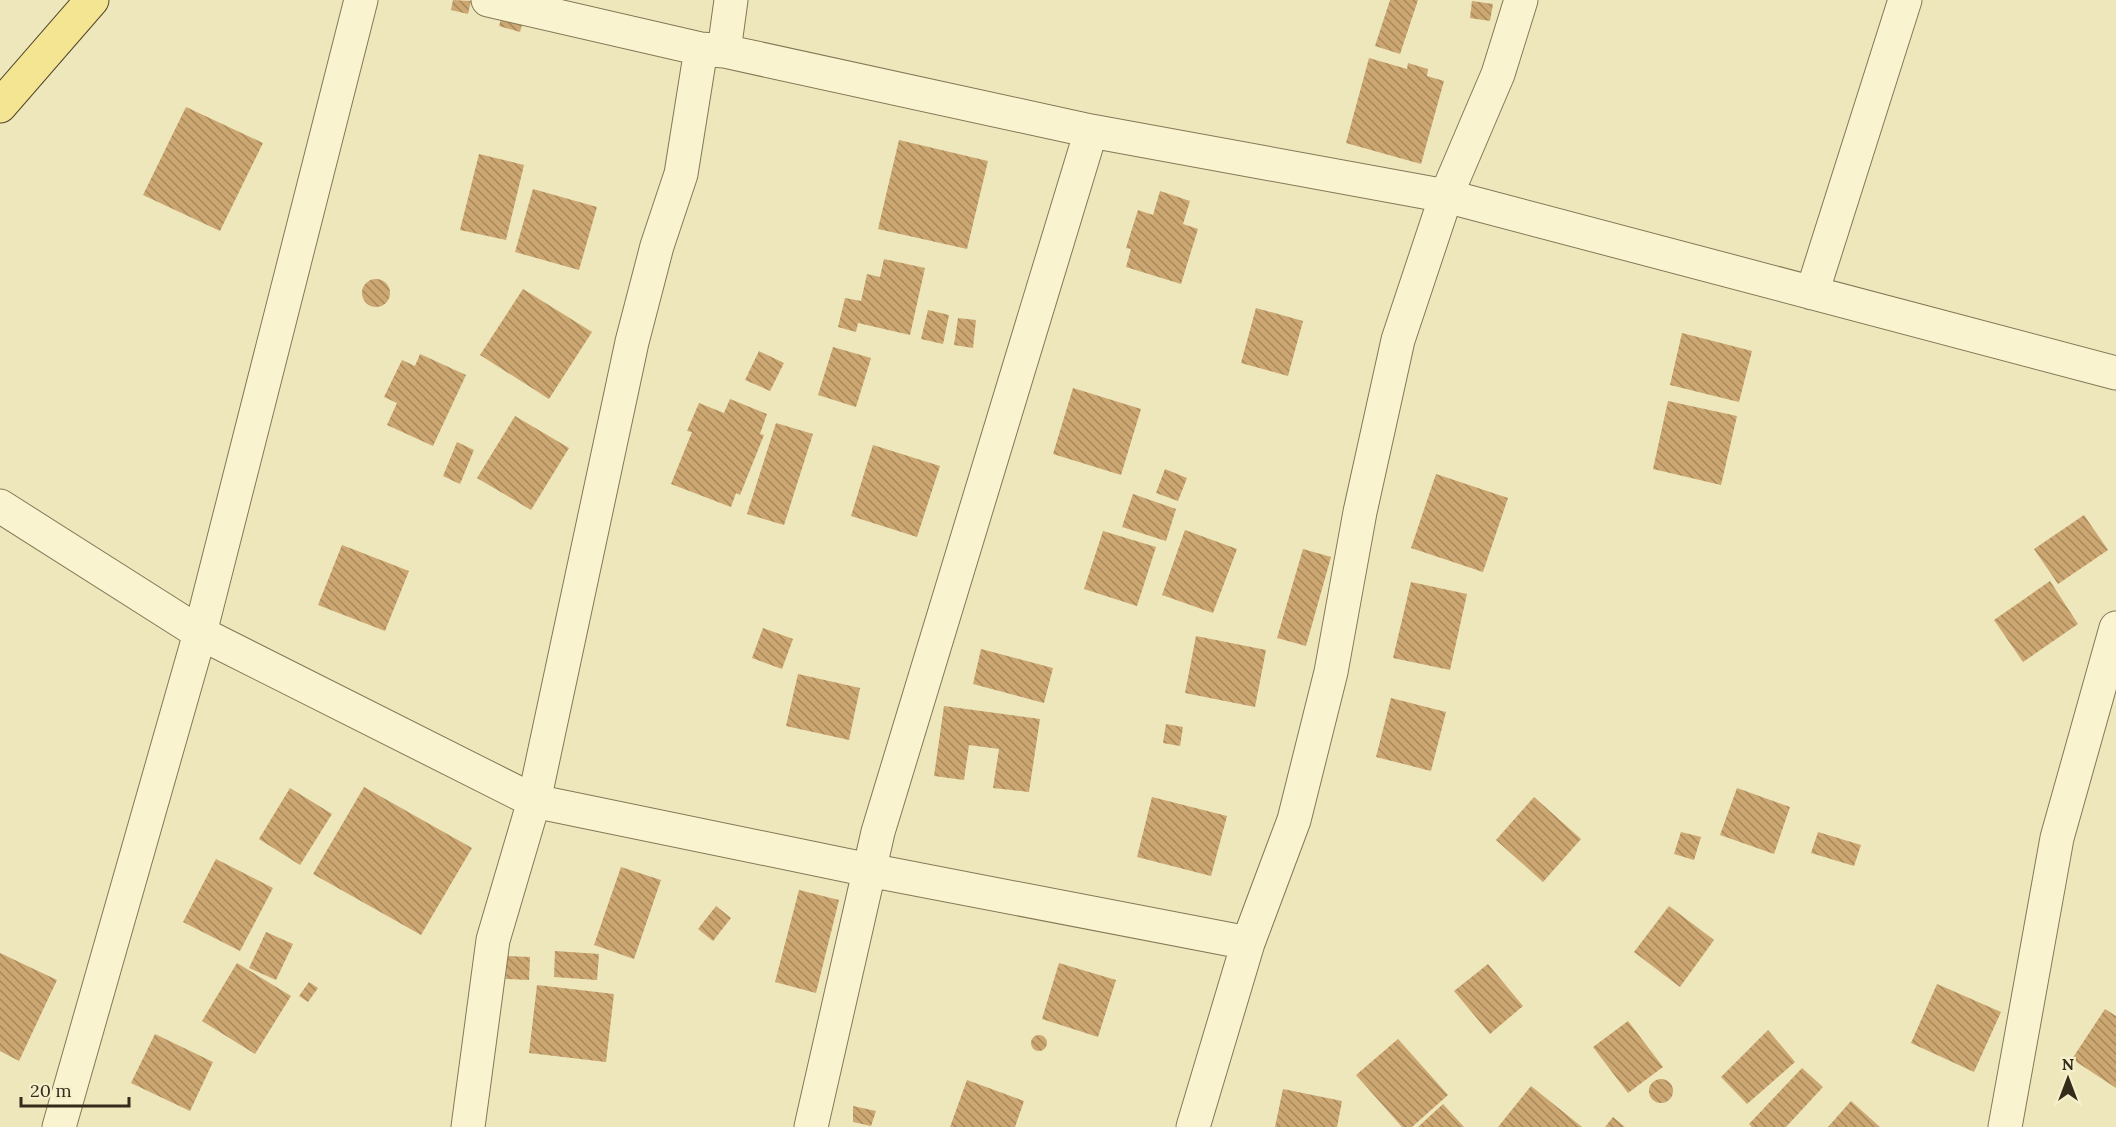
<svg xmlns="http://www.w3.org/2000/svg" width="2116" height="1127" viewBox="0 0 2116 1127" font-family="Lora,serif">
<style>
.building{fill:url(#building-back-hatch)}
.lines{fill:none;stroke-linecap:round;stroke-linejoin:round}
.minor-casing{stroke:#857756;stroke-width:35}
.major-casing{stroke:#52442a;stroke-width:35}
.minor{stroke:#f9f3cf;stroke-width:33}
.major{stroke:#f3e592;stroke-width:33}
</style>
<defs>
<pattern id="building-back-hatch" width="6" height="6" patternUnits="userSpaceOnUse" patternTransform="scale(1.5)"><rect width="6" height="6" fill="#cca771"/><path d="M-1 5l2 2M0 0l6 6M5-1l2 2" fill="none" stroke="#a6885c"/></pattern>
</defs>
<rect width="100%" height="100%" fill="#eee7bc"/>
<path class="building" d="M453,0L471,1L468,14L451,10Z
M1390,0H1418L1400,54L1375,46Z
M1472,1L1493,4L1490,21L1470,18Z
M503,12L524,18L520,32L499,26Z
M1369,58L1407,69L1408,63L1428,69L1427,76L1444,81L1421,164L1346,143Z
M186,107L263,143L220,231L143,195Z
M899,140L988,161L967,249L878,229Z
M479,154L524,165L506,240L460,230Z
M533,189L597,207L579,270L515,252Z
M1160,191L1190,201L1183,224L1198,229L1181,284L1126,267L1131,249L1126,248L1138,210L1153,215Z
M884,259L925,268L910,335L858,323L856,332L838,327L845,298L861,301L867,274L880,277Z
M362 293a14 14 0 1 1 28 0a14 14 0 1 1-28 0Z
M523,289L592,332L549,399L480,355Z
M1256,308L1303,321L1288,376L1241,363Z
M928,310L949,315L943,344L921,339Z
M958,318L976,320L973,348L954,345Z
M1682,333L1752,351L1739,402L1670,385Z
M833,347L871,358L856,407L818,395Z
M759,351L784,363L770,391L745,380Z
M420,354L466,375L433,446L387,425L397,403L384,397L402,360L415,366Z
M1073,388L1141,409L1121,475L1053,454Z
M730,399L767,414L760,434L764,435L740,495L736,493L731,507L671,484L692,432L687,431L699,403L724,413Z
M1668,401L1737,416L1721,485L1653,469Z
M515,416L569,448L531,510L477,478Z
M776,423L813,434L784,525L747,514Z
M457,442L474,450L460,484L443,476Z
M873,445L940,466L917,537L851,516Z
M1165,469L1187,478L1178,501L1156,493Z
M1436,474L1508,498L1483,572L1411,548Z
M1133,494L1176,509L1166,541L1122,527Z
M2084,515L2108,550L2058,584L2034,549Z
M1185,530L1237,549L1213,613L1162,595Z
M1103,531L1156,547L1137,606L1084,589Z
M342,545L409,571L385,631L318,605Z
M1303,549L1331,557L1306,646L1277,638Z
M2050,581L2078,624L2023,662L1994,620Z
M1411,582L1467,594L1450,670L1393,658Z
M763,628L793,639L782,669L752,658Z
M1196,636L1266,650L1255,707L1185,693Z
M981,649L1053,668L1044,703L973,684Z
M798,674L860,688L849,740L786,726Z
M1391,698L1446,712L1431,771L1376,757Z
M944,706L1040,719L1029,792L993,788L999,749L969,745L964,780L934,776Z
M1166,724L1183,727L1180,746L1163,743Z
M364,787L472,848L421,935L313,874Z
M290,788L332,814L300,865L259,839Z
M1737,788L1790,807L1774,854L1720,835Z
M1152,797L1227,816L1211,876L1137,857Z
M1534,797L1581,839L1543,882L1496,840Z
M1681,832L1701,837L1694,860L1674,854Z
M1818,832L1861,845L1854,866L1811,853Z
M216,859L273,888L240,951L183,922Z
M621,867L661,880L634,959L594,945Z
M799,890L839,900L816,993L775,982Z
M716,906L731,918L713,941L698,929Z
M1669,906L1714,940L1680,987L1634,952Z
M266,932L293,944L276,980L249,968Z
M555,951L599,954L597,980L554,977Z
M0,953L57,980L19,1061L0,1051Z
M507,956L530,957L529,980L506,979Z
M237,963L291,996L255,1054L202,1021Z
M1059,963L1116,980L1098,1037L1042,1019Z
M1488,964L1523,1006L1490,1034L1454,991Z
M309,982L318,988L308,1002L299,996Z
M1937,984L2001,1012L1974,1072L1911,1043Z
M537,985L614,994L606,1062L529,1053Z
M2105,1009L2116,1016V1088L2072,1059Z
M1628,1021L1663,1067L1628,1093L1593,1047Z
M1768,1030L1795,1062L1747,1104L1721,1077Z
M155,1034L213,1062L190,1111L131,1083Z
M1031 1043a8 8 0 1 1 16 0a8 8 0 1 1-16 0Z
M1398,1039L1448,1095L1412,1127H1402L1356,1075Z
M1802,1068L1823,1087L1786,1127H1752L1749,1124Z
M1649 1091a12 12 0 1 1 24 0a12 12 0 1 1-24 0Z
M967,1080L1024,1101L1015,1127H950Z
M1531,1086L1582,1127H1498Z
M1283,1089L1342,1101L1337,1127H1275Z
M1851,1101L1880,1127H1828Z
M1443,1104L1464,1127H1418Z
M853,1106L876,1111L871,1126L853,1122Z
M1613,1117L1625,1127H1605Z"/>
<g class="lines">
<g class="minor-casing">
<path id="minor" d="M488,0L701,49L724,51L1091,131L1446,196L1398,340L1360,512L1331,672L1294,820L1248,943L1193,1127
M1521,0L1498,74L1446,196L2116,373
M724,51L731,0
M1812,293L1905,0
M0,506L200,633L534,801L869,870L1248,943
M59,1127L200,633L361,0
M468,1127L493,940L534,801L632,342L657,246L681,174L701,49
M811,1127L878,832L1091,131
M2005,1127L2057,838L2116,628"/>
</g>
<g class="major-casing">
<path id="major" d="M0,106L92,0"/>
</g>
<use href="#minor" class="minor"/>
<use href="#major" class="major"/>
</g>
<g transform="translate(2068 1079)" stroke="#f5f0cb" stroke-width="4.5" paint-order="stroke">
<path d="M0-4.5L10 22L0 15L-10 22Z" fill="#342b1b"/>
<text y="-9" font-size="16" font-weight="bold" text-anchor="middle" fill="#342b1b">N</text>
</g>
<path d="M21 1097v9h108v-9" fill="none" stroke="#342b1b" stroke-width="3"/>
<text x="30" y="1097" font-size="18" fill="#342b1b" stroke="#f5f0cb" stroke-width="4.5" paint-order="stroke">20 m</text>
</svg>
